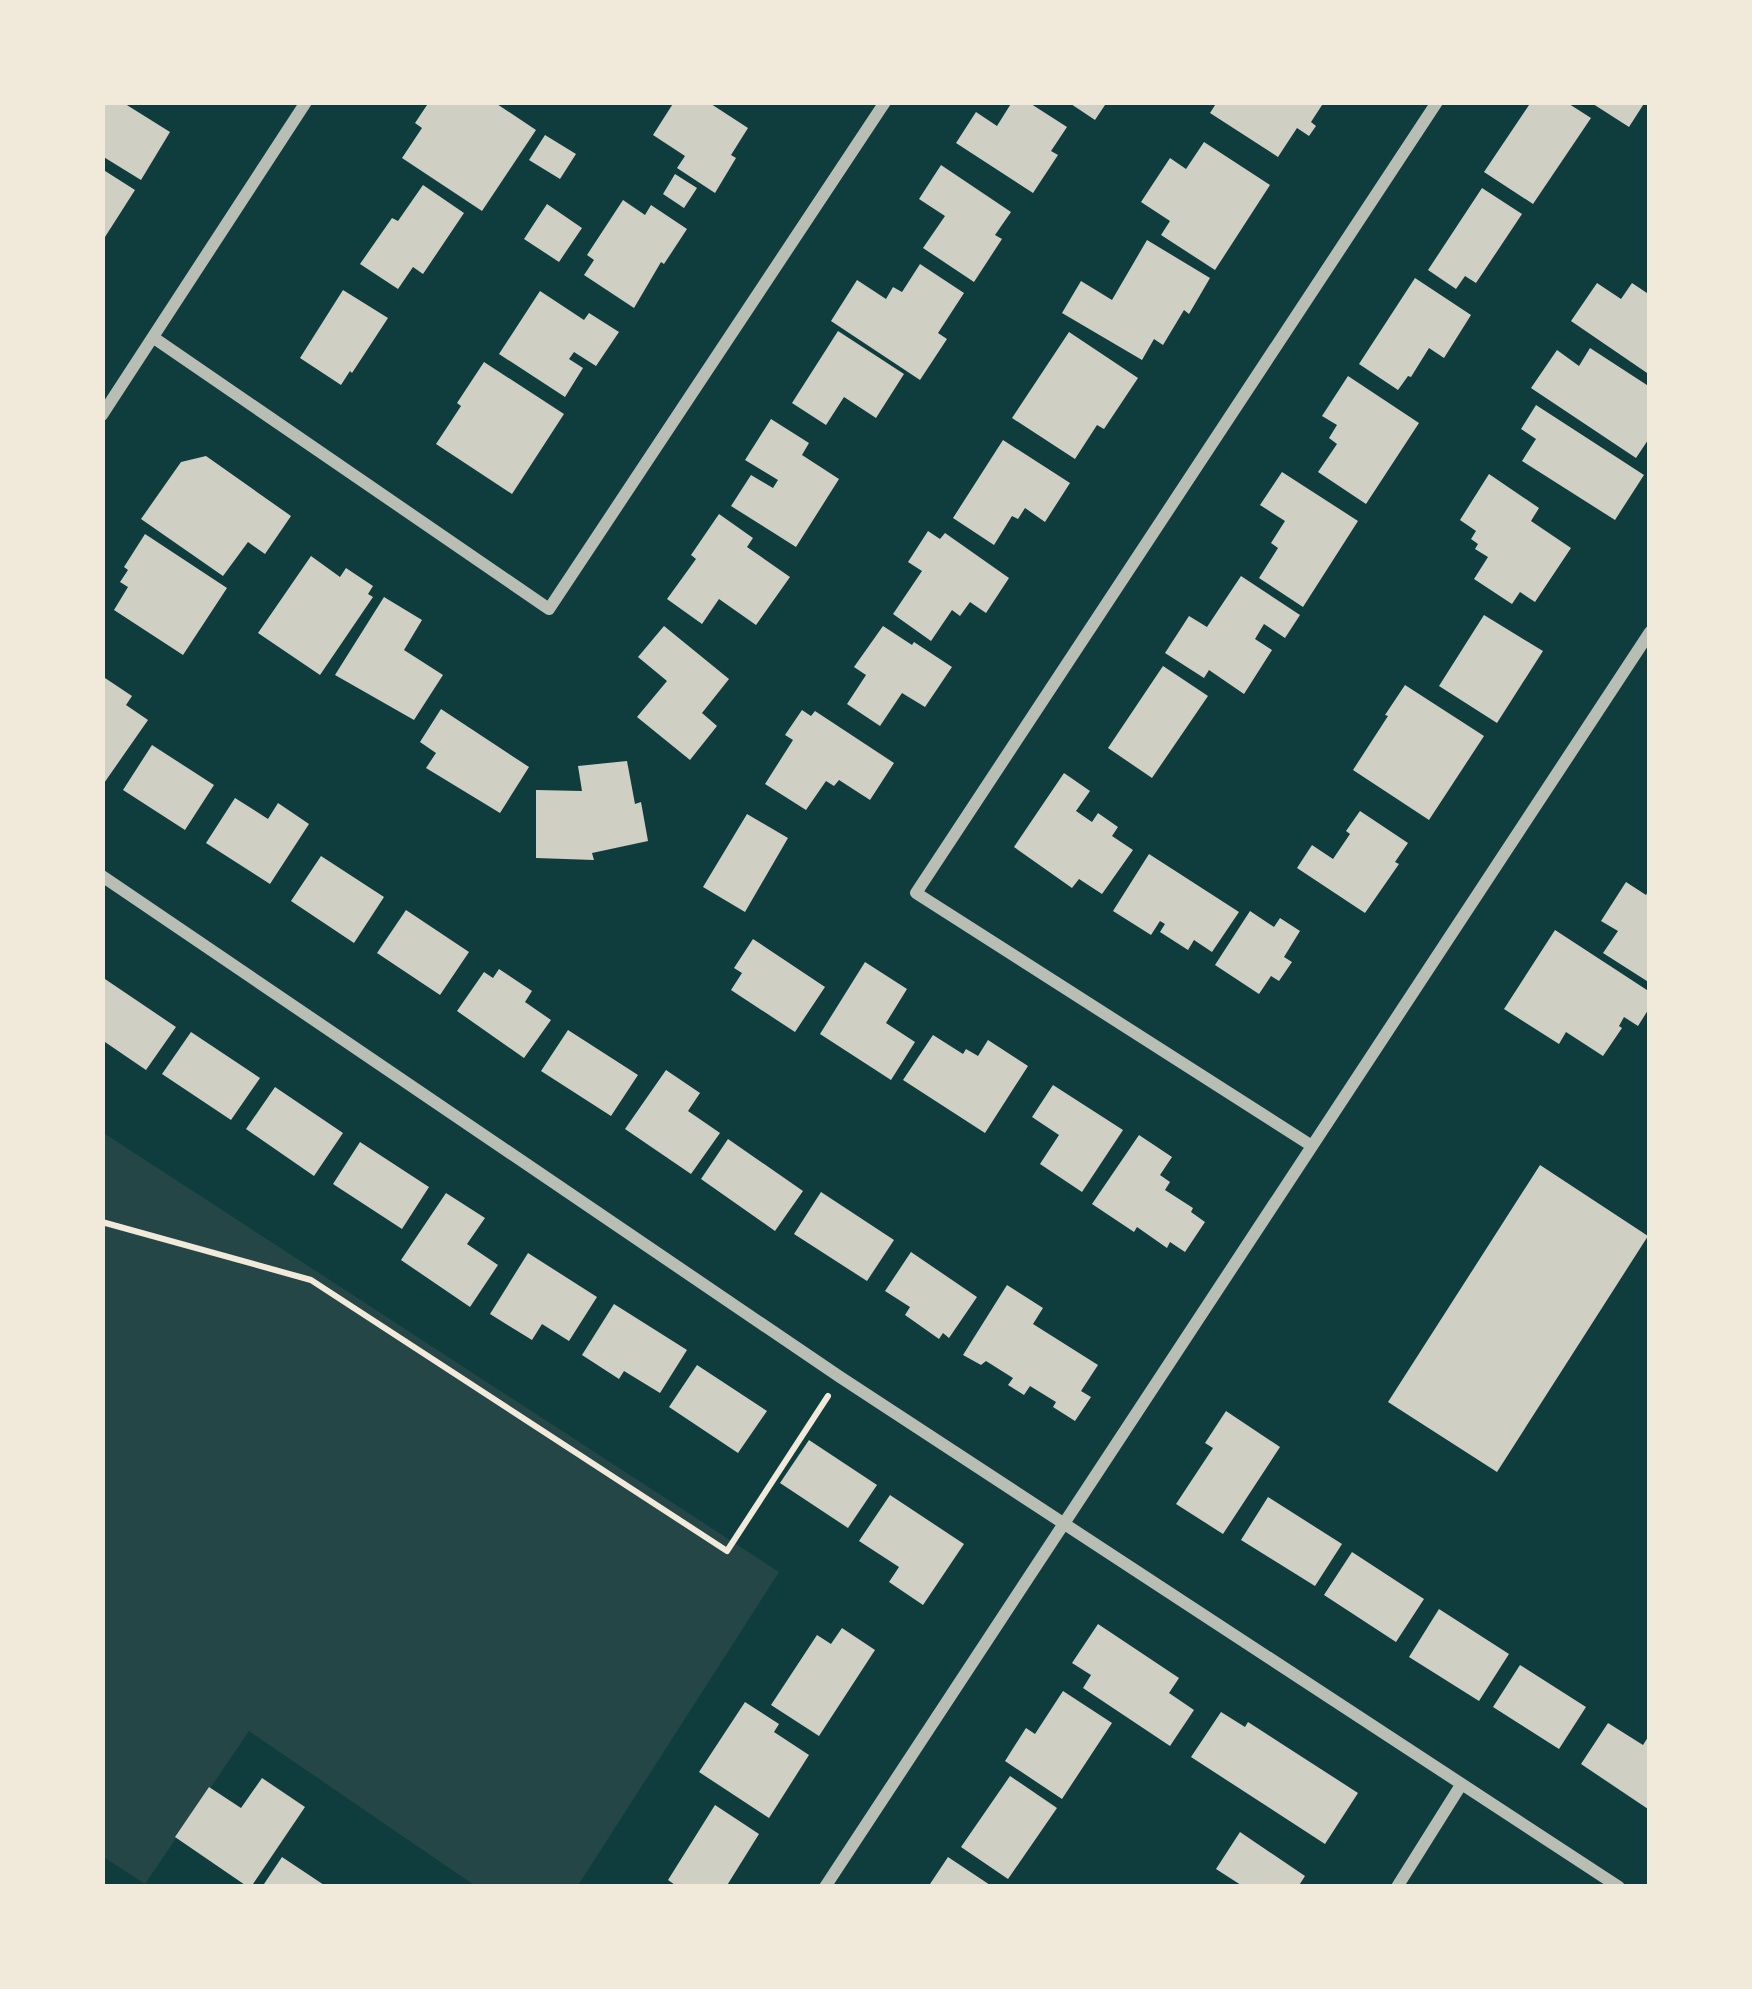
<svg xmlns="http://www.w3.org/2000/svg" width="1752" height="1989" viewBox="0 0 1752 1989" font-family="'DM Sans',sans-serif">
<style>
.green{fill:#244646}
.building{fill:#cfcfc3}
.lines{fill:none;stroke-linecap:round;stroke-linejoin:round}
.path{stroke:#f1e9da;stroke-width:6}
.minor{stroke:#b8beb3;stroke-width:12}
</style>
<rect width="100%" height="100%" fill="#0f3d3e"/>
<path class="green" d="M102,1132L779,1572L577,1887H477L249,1731L145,1884L102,1856Z"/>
<path class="building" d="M102,102H122L170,132L141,180L102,156Z
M429,102H494L536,130L482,211L402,158L422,128L415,123Z
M674,102H708L748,128L731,155L736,158L715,193L677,168L685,156L653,135Z
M1012,102H1028L1067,127L1051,151L1058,155L1033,193L956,143L976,112L997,126Z
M1068,102H1107L1095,120Z
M1217,102H1324L1311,122L1316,126L1309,136L1297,128L1278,157L1210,113Z
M1531,102H1566L1591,118L1533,204L1484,172Z
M1590,102H1645L1629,127Z
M545,135L576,154L560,179L529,160Z
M1204,142L1270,185L1215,270L1161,235L1170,221L1141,202L1170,158L1186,169Z
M941,165L1011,212L995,235L1002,239L974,282L923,248L945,216L919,199Z
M102,169L135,190L105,237L102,235Z
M675,174L697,188L684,208L663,194Z
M423,185L464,213L423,274L413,267L398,289L360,264L392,218L398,221Z
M1482,188L1522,214L1476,283L1465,276L1456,289L1428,270Z
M623,200L645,215L651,205L687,229L664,264L661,262L634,308L584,275L594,260L587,255Z
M547,204L582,228L559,262L524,239Z
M1147,240L1210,278L1189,314L1184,310L1163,345L1154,339L1142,360L1062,313L1081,281L1112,300Z
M920,264L964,293L938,333L947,339L920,380L831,321L857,280L886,299L893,287L902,292Z
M1415,278L1471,315L1444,358L1429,348L1411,377L1408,376L1398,390L1359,364Z
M1597,283L1621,299L1632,283L1650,295V375L1571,321Z
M343,290L388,318L352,373L350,371L341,385L300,358Z
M540,291L584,320L589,313L619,332L596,366L574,352L569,359L583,368L565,397L499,354Z
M838,331L904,374L876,418L844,397L826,425L792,403Z
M1069,332L1138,378L1104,429L1097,425L1075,459L1012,418Z
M1590,348L1650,387V437L1636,458L1531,388L1557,350L1579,366Z
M484,362L564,414L512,494L436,444L461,406L457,403Z
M1348,376L1419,423L1366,504L1318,472L1337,444L1329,438L1337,425L1322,416Z
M1536,405L1644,475L1615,520L1522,461L1536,439L1521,429Z
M771,419L809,443L802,455L839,479L796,547L731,506L751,475L773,488L778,480L745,460Z
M1003,440L1070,483L1045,522L1025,508L1018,519L1012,516L994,545L953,518Z
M206,456L291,516L265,554L248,542L223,576L141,519L181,462Z
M1282,472L1358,521L1303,607L1259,578L1278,548L1271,543L1285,521L1260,505Z
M1489,474L1539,508L1531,521L1571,548L1535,602L1520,592L1512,604L1474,579L1488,557L1475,549L1478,544L1471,539L1476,531L1460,520Z
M719,514L753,538L747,547L790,577L756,625L719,599L702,624L667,599L696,559L691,555Z
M928,531L940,539L945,533L1009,578L986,613L970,602L960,616L952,610L931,641L893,614L922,571L908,562Z
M145,534L227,588L183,655L114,610L128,587L120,582L128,570L124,567Z
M311,556L340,577L346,568L373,586L368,594L373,597L320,675L258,633Z
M1241,576L1300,615L1285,638L1264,624L1255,639L1272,650L1244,694L1209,670L1204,678L1165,653L1189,616L1207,627Z
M384,597L422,620L404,650L443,675L414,720L335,675Z
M1484,615L1543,651L1497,723L1439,686Z
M664,626L729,679L702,713L717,726L690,760L637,717L667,681L638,657Z
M883,626L912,645L914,642L952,667L925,707L902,693L880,726L847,704L866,675L854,667Z
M1163,666L1208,696L1152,778L1108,748Z
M102,676L132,696L126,705L148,720L102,786Z
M1405,685L1484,736L1429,820L1353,770L1388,716L1385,715Z
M441,709L529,767L500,813L426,768L436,753L420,742Z
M802,710L811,716L815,711L894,763L870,800L839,780L834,786L826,781L806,810L765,784L793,740L785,735Z
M152,745L214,785L185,830L123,790Z
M627,761L635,804L641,802L648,841L592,853L594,860L536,858V790L582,791L578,766Z
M1064,773L1090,791L1076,811L1092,822L1098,813L1118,827L1112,836L1133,850L1102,894L1079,879L1072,888L1014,847Z
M235,798L268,819L278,803L309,824L270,884L206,843Z
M1360,811L1408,843L1395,862L1399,864L1365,913L1297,868L1312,845L1333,859L1350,834L1346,831Z
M747,814L788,838L745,912L703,887Z
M1149,854L1239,912L1212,952L1194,940L1188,950L1160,932L1165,924L1160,921L1151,935L1113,911Z
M321,856L384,897L354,943L291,901Z
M1626,882L1646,895L1650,888V983L1603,953L1618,931L1601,921Z
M406,910L469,952L440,995L377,953Z
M1250,911L1274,927L1280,918L1300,931L1284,957L1292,962L1279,981L1271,976L1259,994L1215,965Z
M1555,930L1650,992V1007L1638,1026L1624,1017L1619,1026L1622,1028L1603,1056L1566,1032L1559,1044L1504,1009Z
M753,939L825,987L795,1032L731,990L742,973L734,968Z
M865,962L907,989L886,1023L915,1042L891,1080L820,1034Z
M499,969L532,991L525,1002L551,1020L524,1058L457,1011L484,972L493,978Z
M102,977L176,1027L146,1070L102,1040Z
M568,1030L638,1075L611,1116L541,1071Z
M191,1032L260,1078L231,1120L162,1074Z
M933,1035L963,1054L966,1049L978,1056L988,1040L1028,1066L985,1133L903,1080Z
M666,1070L700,1093L688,1111L720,1133L691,1174L625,1129Z
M1053,1085L1123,1130L1082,1192L1040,1164L1059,1135L1032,1117Z
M275,1087L343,1133L314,1176L246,1129Z
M1139,1135L1172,1157L1160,1175L1170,1182L1165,1190L1193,1208L1191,1212L1205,1222L1185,1252L1170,1242L1167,1248L1137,1227L1134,1232L1092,1204Z
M728,1139L803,1191L775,1231L701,1179Z
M360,1142L429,1187L402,1229L333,1184Z
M1540,1165L1648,1236L1497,1472L1388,1402Z
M821,1192L894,1240L867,1281L794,1234Z
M446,1193L485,1218L467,1244L498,1265L470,1307L401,1260Z
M911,1252L977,1297L949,1338L943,1333L939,1339L905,1315L910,1307L885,1291Z
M528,1253L597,1297L569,1341L542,1324L532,1340L490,1314Z
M1007,1285L1043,1308L1033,1324L1098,1365L1081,1391L1091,1397L1075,1421L1053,1407L1056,1402L1030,1386L1024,1395L1008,1385L1013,1378L986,1361L981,1365L963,1355Z
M614,1304L687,1350L660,1393L624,1371L619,1379L582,1355Z
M697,1365L767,1411L738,1453L669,1407Z
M1226,1411L1280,1447L1223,1534L1176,1504L1213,1448L1205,1443Z
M809,1440L877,1485L848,1528L780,1483Z
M890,1495L964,1544L923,1605L889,1582L899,1567L859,1541Z
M1268,1497L1342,1544L1315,1586L1241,1540Z
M1352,1552L1424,1599L1396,1642L1324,1595Z
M1439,1609L1509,1654L1479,1701L1409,1657Z
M1098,1624L1179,1678L1169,1693L1194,1710L1170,1746L1083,1688L1091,1675L1072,1663Z
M842,1628L875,1650L819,1736L771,1705L817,1635L831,1644Z
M1520,1665L1586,1707L1559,1749L1493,1707Z
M1063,1691L1112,1723L1062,1799L1005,1761L1026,1728L1035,1734Z
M745,1702L779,1724L774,1732L809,1755L769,1818L699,1772Z
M1221,1712L1245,1727L1248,1722L1358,1793L1325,1844L1191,1757Z
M1608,1723L1643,1745L1650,1734L1648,1809L1581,1764Z
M1010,1776L1057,1808L1008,1879L961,1847Z
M262,1778L305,1807L251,1887H248L175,1837L209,1787L241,1808Z
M715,1805L759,1834L726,1887H678L668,1880Z
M1240,1832L1305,1876L1298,1887H1244L1216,1869Z
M282,1857L327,1887H262Z
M948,1857L993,1887H928Z"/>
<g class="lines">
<path class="path" d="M102,1222L311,1280L727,1551L828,1396"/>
<path class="minor" d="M154,338L549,609L885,102
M102,415L306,102
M102,876L840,1377L1619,1887
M1312,1146L916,893L1437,102
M825,1887L1650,632
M1397,1887L1461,1785"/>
</g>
<rect width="1752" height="1989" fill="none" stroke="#f1e9da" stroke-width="210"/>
</svg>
